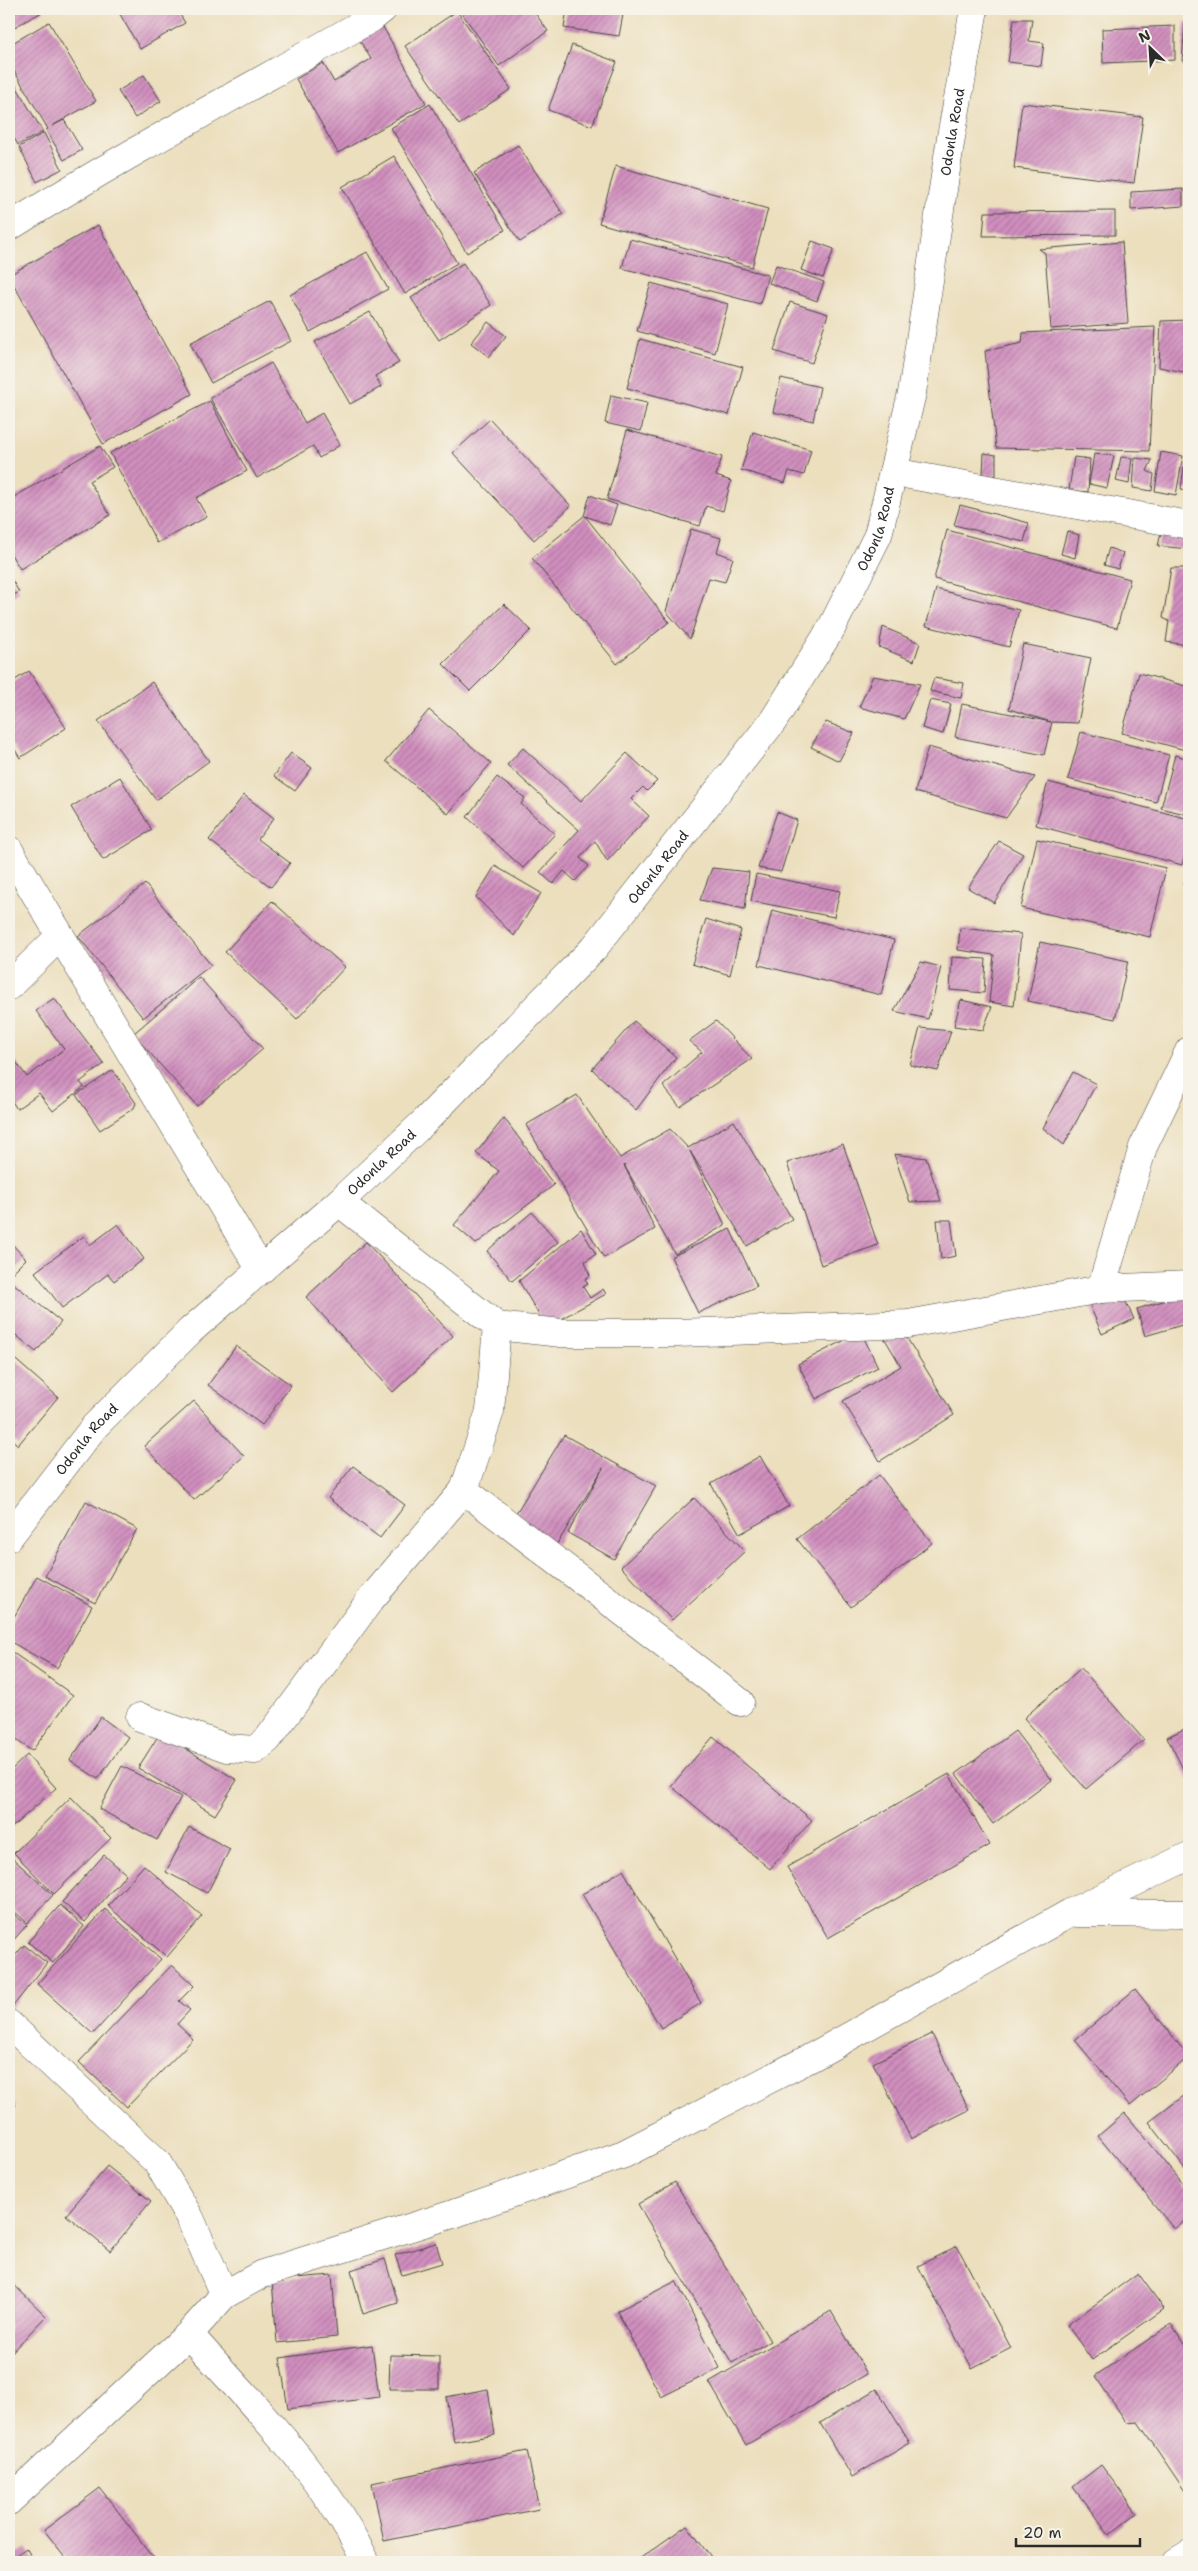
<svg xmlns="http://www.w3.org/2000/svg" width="1198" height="2571" viewBox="0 0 1198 2571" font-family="'Shantell Sans',sans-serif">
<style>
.building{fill:url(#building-hatch)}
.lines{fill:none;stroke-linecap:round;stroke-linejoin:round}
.minor-casing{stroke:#484641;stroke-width:29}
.minor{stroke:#fff;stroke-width:28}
.labels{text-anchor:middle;stroke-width:4;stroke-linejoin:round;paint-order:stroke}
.street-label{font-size:14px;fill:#2b2b2b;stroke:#f7f3e8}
</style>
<defs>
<pattern id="building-hatch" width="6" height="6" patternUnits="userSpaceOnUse" patternTransform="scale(1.25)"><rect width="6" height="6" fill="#d18fbf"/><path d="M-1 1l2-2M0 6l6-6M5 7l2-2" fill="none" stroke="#aa759b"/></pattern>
</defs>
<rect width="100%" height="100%" fill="#f7f3e8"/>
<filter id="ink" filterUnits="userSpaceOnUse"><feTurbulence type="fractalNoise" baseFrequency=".02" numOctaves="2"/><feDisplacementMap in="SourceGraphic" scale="10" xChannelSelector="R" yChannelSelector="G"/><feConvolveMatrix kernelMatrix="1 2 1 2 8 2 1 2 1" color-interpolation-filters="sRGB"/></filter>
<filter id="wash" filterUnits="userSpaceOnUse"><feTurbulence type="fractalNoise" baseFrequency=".0096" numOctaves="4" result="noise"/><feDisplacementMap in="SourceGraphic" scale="20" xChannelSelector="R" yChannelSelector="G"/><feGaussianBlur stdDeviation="1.12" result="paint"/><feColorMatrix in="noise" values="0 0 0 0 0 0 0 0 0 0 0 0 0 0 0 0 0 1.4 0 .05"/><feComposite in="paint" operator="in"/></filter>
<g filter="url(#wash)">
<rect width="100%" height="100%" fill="#ecdfbe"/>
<g id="blocks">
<path class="building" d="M9,9H42L44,11L9,30Z
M117,9H177L185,23L140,49Z
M459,9H532L548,31L499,66Z
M567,9H624L619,36L564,28Z
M457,11L511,89L459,125L405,46Z
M1014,19H1032L1029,41L1044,43L1041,66L1008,62Z
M49,22L96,101L52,126L64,120L82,150L64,160L46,130L48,129L9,62V45Z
M1185,22H1189V60L1182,61Z
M1175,26V60L1103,63L1102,29Z
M383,27L426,103L338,153L296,79L323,63L334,82L371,59L360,41Z
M572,45L617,62L592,126L548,110Z
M9,74L43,132L18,145L9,129Z
M144,75L161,101L135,118L118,91Z
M1022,103L1143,117L1134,183L1014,168Z
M430,104L505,230L467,253L391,128Z
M44,133L62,169L37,182L19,147Z
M518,145L563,214L520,242L474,173Z
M394,156L457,263L405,294L342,187Z
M616,166L768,209L752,267L599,223Z
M1183,189V206L1131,210V192Z
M1115,211V235L983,236L985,212Z
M98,225L192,394L103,444L14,285L9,288V275Z
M630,239L768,275L760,304L622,268Z
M812,241L834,249L823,278L801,270Z
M1122,242L1128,323L1051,329L1045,253L1039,249Z
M367,252L388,289L310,332L290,295Z
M463,263L491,305L439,340L411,298Z
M776,265L824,282L817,301L769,283Z
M651,283L728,304L715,353L637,331Z
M270,301L291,341L211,383L190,343Z
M790,302L828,314L812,363L774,351Z
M370,312L399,363L375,376L381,387L350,404L315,342Z
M1189,320V373L1159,367L1161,321Z
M488,322L506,336L489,357L471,343Z
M1155,327L1149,451L996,448L985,351L1022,343L1023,333Z
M640,339L743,367L729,415L627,388Z
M271,363L305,423L322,413L340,445L319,458L313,446L257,478L210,398Z
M781,378L820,387L813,421L773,412Z
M611,395L647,403L641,431L605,423Z
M210,401L247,471L196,498L207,517L157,543L110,453Z
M490,419L571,506L534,540L453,453Z
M627,430L722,457L716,476L731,481L723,511L706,506L700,526L607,499Z
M753,432L811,450L804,475L789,471L785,483L741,470Z
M100,446L113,467L89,481L110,515L20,569L9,551V500Z
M1161,452L1183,456L1176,495L1155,491Z
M984,453L996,455V476L983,474Z
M1094,454L1114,456L1107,488L1089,484Z
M1074,457L1090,459L1088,492L1069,490Z
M1121,457L1132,458L1129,484L1116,481Z
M1135,458L1152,460L1147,471L1154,474L1152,491L1133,488Z
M1184,467L1189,468V490L1181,489Z
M590,495L617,505L610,525L585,516L669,622L617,664L532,558L584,516Z
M960,505L1029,523L1024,542L954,525Z
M691,529L721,538L717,552L733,558L725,582L709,578L690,639L666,611Z
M947,530L1130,579L1117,628L934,579Z
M1067,531L1079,535L1075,558L1061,554Z
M1161,533L1189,536V549L1158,546Z
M1109,548L1123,553L1118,569L1104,565Z
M1171,568H1189V645L1166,642L1169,621L1163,618Z
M9,575L19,592L9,598Z
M936,589L1019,610L1009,647L926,626Z
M504,604L531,630L470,691L443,664Z
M883,627L920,643L914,661L879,647Z
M1023,644L1091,658L1078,723L1052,722L1044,755L955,737L962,704L1051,722L1009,709Z
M29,671L66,728L20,758L9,740V684Z
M1139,673L1189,687V751L1122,733Z
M873,676L920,684L904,719L859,707Z
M934,678L964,683L961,698L930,691Z
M152,682L209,761L156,800L98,721Z
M930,700L951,704L943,734L922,728Z
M429,710L491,763L448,814L386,761Z
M826,722L854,733L839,761L811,747Z
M1081,732L1169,755L1156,802L1068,779Z
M928,747L1035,777L1006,818L915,792Z
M523,748L581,801L627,753L657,781L647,791L643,787L631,799L649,816L607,861L595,841L580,858L589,866L575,881L564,871L553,884L540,872L579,830L507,765Z
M291,753L312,768L295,791L274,776Z
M1175,755L1189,759V815L1161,808Z
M120,777L152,830L103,860L71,807Z
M497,777L525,798L521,804L555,834L523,868L467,817Z
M1048,782L1189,819V837L1182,865L1036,825Z
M244,795L274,818L258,839L290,863L271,887L209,840Z
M777,812L797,820L781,872L758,868Z
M1037,839L1166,868L1150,937L1021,908Z
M999,841L1023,854L994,903L968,888Z
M495,866L541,893L514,936L476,897Z
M712,868L749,872L745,909L700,900Z
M1189,870V887L1183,885Z
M756,874L840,891L834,917L751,901Z
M145,884L211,965L143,1018L78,936Z
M272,901L345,967L297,1019L225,952Z
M772,910L894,940L881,995L759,965Z
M706,919L741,930L730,975L692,964Z
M960,928L1021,934L1014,1006L989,1002L994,955L958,950Z
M1040,942L1128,961L1115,1019L1028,1001Z
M952,957L986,959L984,993L950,990Z
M921,962L941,967L928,1019L894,1011Z
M199,977L263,1049L197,1106L133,1034Z
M54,998L104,1064L80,1082L84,1087L53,1111L39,1093L17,1109L9,1097V1052L27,1077L64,1049L36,1011Z
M961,1000L992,1007L983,1030L954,1026Z
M634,1021L676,1057L636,1110L592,1069Z
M716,1021L752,1059L680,1107L663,1086L702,1052L689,1041Z
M920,1028L951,1031L938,1071L910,1065Z
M113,1070L136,1103L134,1108L100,1130L76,1095Z
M1073,1072L1096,1084L1064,1145L1043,1128Z
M577,1095L620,1158L670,1129L688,1148L734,1121L792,1219L747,1246L690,1151L725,1225L675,1254L624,1165L655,1229L604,1258L526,1125Z
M504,1118L554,1185L476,1244L454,1225L499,1171L476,1153Z
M843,1144L878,1245L821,1265L787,1163Z
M894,1154L926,1158L941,1201L910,1202Z
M532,1212L558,1242L512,1281L487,1251Z
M937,1220H951L956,1256L941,1259Z
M118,1224L144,1259L114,1281L108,1274L62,1308L35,1272L84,1236L90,1245Z
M581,1229L596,1254L585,1261L590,1276L585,1279L588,1284L583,1287L590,1298L603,1289L606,1294L546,1327L519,1281Z
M730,1229L757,1286L698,1313L671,1257Z
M9,1241L26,1259L9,1276Z
M366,1242L453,1336L393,1392L306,1297Z
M13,1283L61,1322L36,1352L9,1329V1288Z
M1121,1292L1134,1319L1102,1334L1090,1306Z
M1189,1293V1323L1145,1336L1137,1309Z
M861,1332L878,1367L816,1399L798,1364Z
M882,1334L905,1335L954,1415L880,1461L843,1401L901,1366Z
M236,1346L291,1385L262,1425L208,1385Z
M9,1354L58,1397L18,1445L9,1437Z
M194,1401L244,1456L194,1500L144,1446Z
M564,1435L656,1486L614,1559L568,1533L603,1468L557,1544L513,1518Z
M760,1456L789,1506L740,1534L711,1484Z
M353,1466L405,1505L380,1538L328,1498Z
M879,1475L932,1543L851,1607L797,1539Z
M694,1498L745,1551L672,1620L621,1567Z
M86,1501L137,1529L95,1603L45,1576Z
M37,1576L92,1606L57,1668L9,1641V1626Z
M9,1650L73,1695L32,1751L9,1735Z
M1081,1668L1144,1740L1086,1789L1024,1718Z
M101,1717L128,1737L98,1779L70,1760Z
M1189,1727V1781L1167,1737Z
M1015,1731L1052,1780L993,1824L956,1774Z
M160,1733L237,1780L215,1815L138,1768Z
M713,1737L812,1820L770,1869L671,1786Z
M27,1755L56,1788L9,1830V1772Z
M122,1766L181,1797L157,1840L99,1809Z
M949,1774L990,1845L828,1938L787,1867Z
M71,1797L111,1838L54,1894L14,1853Z
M189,1827L230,1849L207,1893L166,1872Z
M9,1855L53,1895L27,1923L9,1906Z
M104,1855L126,1874L85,1922L62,1902Z
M144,1865L202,1916L167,1957L108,1906Z
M623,1870L701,2003L661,2028L582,1894Z
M60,1905L84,1926L53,1963L28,1942Z
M105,1909L161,1959L93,2034L37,1984Z
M9,1910L27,1925L9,1945Z
M24,1945L47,1963L10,2010L9,1963Z
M172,1965L194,1986L179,2001L190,2010L177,2024L193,2039L127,2107L79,2062Z
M1135,1989L1189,2057L1130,2106L1075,2040Z
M932,2034L969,2110L911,2139L873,2063Z
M1189,2092V2174L1149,2122Z
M9,2098L16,2105L9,2112Z
M1125,2113L1189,2191V2217L1174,2229L1098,2136Z
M107,2166L151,2201L110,2251L66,2215Z
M675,2182L770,2341L732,2363L638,2204Z
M436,2243L442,2263L402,2275L395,2255Z
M957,2246L1011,2348L972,2368L918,2266Z
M385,2259L398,2303L363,2314L351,2270Z
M1138,2273L1164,2309L1092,2360L1067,2325Z
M332,2275L337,2337L277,2343L272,2280Z
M9,2280L46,2316L9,2355Z
M676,2281L720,2368L661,2397L617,2311Z
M831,2311L867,2374L746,2445L709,2382Z
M1171,2324L1189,2352V2493L1187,2494L1138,2422L1127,2423L1095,2376Z
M372,2345L379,2397L288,2409L280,2358Z
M390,2355L439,2356V2389H389Z
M488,2389L495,2435L454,2442L446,2397Z
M877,2389L910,2443L852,2477L820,2423Z
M527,2451L539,2509L384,2541L372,2483Z
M1101,2465L1137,2513L1109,2535L1073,2487Z
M100,2488L157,2562H69L44,2530Z
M687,2525L714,2562H635Z
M26,2548L35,2562H9V2560Z"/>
</g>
</g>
<g filter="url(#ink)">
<use href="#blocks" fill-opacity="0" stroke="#484641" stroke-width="1"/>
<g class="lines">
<g class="minor-casing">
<g id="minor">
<path d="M9,227C127,153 251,87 372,18L383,9"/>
<path d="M893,472L1189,525"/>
<path d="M9,850L261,1270"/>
<path d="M9,986L60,936"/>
<path d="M339,1202L497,1326L561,1333H678L908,1324L1101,1289L1189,1285"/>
<path d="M1101,1289L1143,1147L1189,1051"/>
<path d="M497,1326L490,1411L464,1490L740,1702"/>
<path id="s1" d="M9,1537L94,1427L191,1330L339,1202L423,1123L594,948L773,721L831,629L878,535L912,393L951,137L974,9"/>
<path d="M140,1717L227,1748L255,1750L268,1739L371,1599L464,1490"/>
<path d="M1077,1913L1189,1914"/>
<path d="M9,2024L157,2162L190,2218L224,2295"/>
<path d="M189,2334C255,2408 322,2472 366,2562"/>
<path d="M9,2501L189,2334L224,2295L262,2274L453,2214L624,2154L814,2056L1070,1913L1189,1856"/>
<path d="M1176,2562L1189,2554"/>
</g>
</g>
<use href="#minor" class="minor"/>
</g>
</g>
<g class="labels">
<g class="street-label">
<text dy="5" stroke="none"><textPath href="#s1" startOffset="1745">Odonla Road</textPath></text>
<text dy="5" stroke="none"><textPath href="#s1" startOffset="1340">Odonla Road</textPath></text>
<text dy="5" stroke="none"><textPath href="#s1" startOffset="935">Odonla Road</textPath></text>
<text dy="5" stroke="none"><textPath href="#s1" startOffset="530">Odonla Road</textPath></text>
<text dy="5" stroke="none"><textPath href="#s1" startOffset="125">Odonla Road</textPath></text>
</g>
</g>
<rect width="1198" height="2571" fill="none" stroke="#f7f3e8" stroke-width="30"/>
<g transform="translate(1150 48) rotate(335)" stroke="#f7f3e8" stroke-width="4" paint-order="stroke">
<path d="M0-4L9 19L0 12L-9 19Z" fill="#2b2b2b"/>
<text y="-8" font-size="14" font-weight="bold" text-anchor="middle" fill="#2b2b2b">N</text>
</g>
<path d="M1016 2538v8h124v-8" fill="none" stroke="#2b2b2b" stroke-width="2.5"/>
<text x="1023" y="2538" font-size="15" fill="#2b2b2b" stroke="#f7f3e8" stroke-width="4" paint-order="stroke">20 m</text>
</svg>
